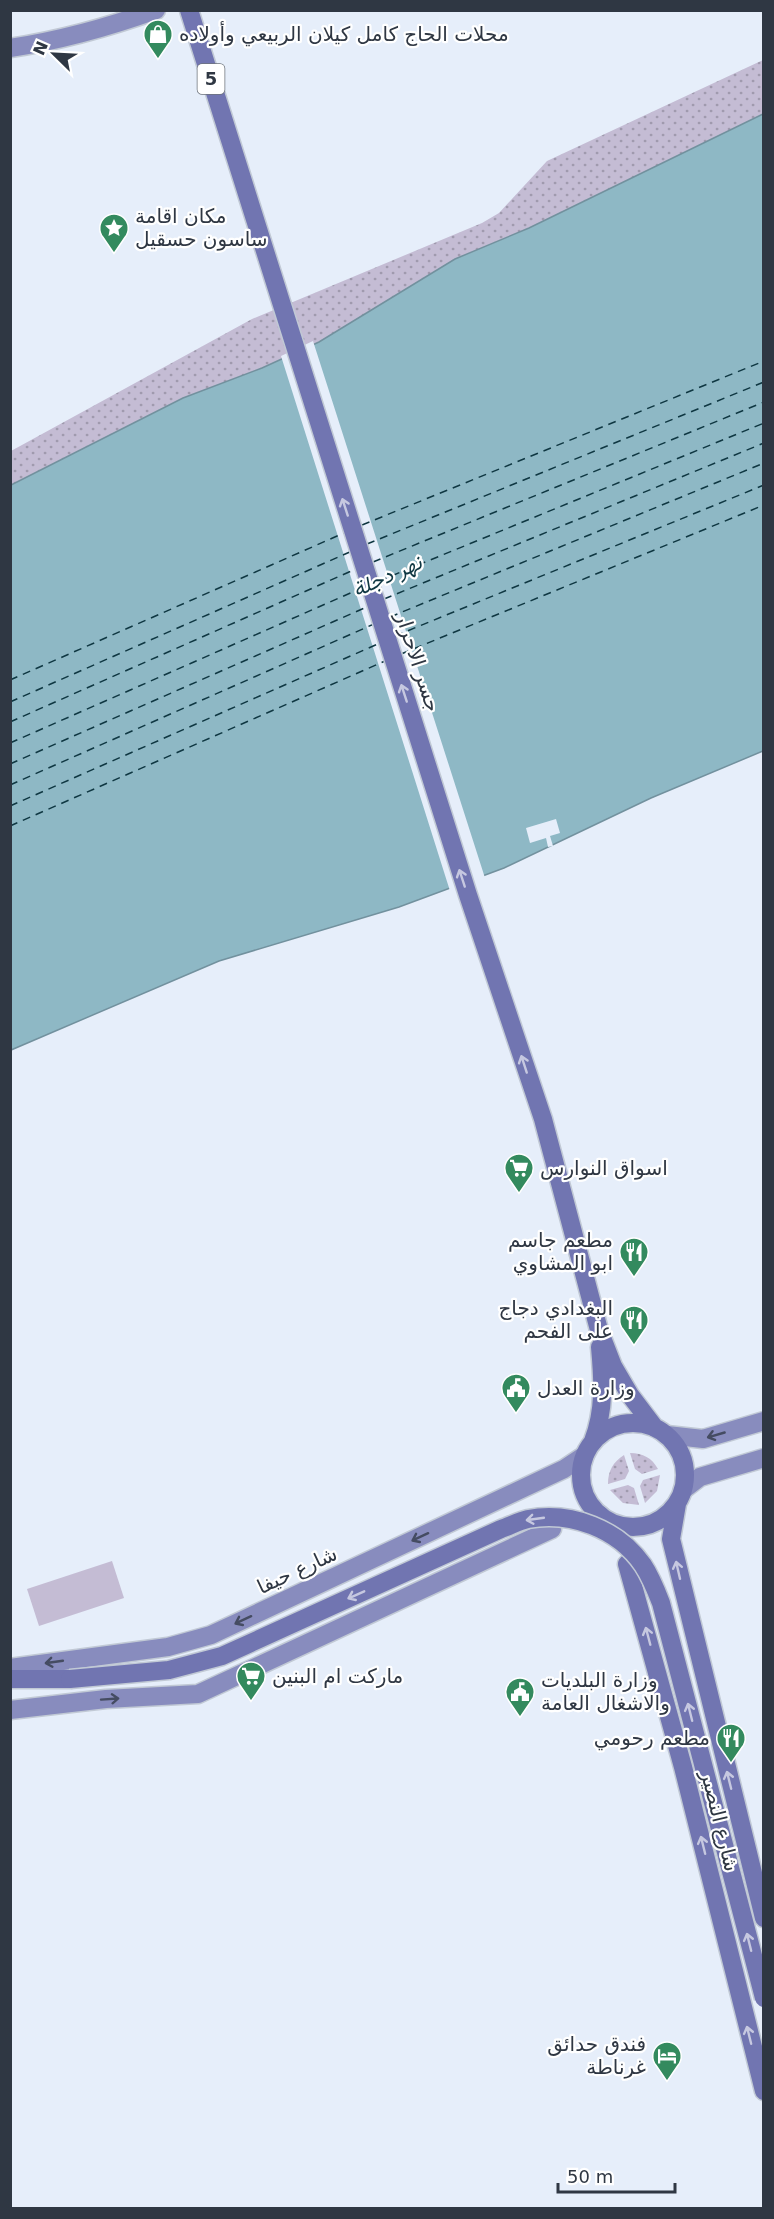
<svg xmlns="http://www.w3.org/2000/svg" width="774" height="2219" viewBox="0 0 774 2219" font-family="'DejaVu Sans',Vazirmatn,sans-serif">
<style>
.grass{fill:url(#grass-dots)}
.garden{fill:#c4bcd4}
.water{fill:#8eb8c5;stroke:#72919e;stroke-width:1.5}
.pier{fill:#e6eefa}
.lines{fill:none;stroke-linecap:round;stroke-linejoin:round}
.ferry{stroke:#0f3742;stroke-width:1.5;stroke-dasharray:8 6;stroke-linecap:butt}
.secondary-casing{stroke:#c1c9d5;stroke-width:21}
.primary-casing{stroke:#c1c9d5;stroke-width:21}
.secondary{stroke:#888cbe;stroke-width:18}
.primary{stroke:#7175b1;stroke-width:18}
.primary-bridge-casing{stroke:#c1c9d5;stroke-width:21;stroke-linecap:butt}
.primary-bridge{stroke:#7175b1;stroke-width:18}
.oneway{stroke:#c6c8e0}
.oneway2{stroke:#454c62}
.labels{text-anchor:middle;stroke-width:4.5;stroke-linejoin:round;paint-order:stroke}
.shield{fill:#fff;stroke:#6d737b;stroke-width:1.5}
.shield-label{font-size:18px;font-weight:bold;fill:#2f3743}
.poi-label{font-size:20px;fill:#2f3743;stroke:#fff;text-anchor:start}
.street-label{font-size:20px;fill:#2f3743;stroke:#fff}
.water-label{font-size:21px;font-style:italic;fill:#0f3742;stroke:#fff}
</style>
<defs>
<pattern id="grass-dots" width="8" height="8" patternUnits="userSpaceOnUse" patternTransform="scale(1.5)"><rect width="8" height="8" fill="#c4bcd4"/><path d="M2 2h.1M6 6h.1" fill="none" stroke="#a09aae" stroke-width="1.8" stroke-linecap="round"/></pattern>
</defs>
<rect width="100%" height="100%" fill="#e6eefa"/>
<path class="grass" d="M763,60V114L529,228L455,259L319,342L262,368L183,398L11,485V451L252,319L482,223L499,213L547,161Z
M630,1453C643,1453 652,1458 658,1469L642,1474L635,1469Z
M624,1455L629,1471L625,1479L608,1484C608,1471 613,1462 624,1455Z
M660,1475L657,1491L645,1503L640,1486L643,1480Z
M628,1485L634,1488L639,1505L623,1503L610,1490Z"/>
<path class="garden" d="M112,1561L124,1598L39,1626L27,1589Z"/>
<path class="water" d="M763,114V751L651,798L504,868L399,907L219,961L11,1050V485L183,398L262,368L319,342L455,259L529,228Z"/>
<path class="pier" d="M313,341L485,878L450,891L281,356Z
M556,819L560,833L550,836L553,846L548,847L546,838L530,843L526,828Z"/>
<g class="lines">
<path class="ferry" d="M362,525L764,361
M367,544L764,382
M373,562L764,402
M379,581L764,423
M384,599L764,443
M390,617L764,463
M395,636L764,485
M401,654L764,505
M10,680L344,533
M10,702L352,551
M10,722L358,568
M10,743L364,587
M10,764L369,606
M10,785L374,624
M10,806L380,643
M10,826L385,661"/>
<g class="secondary-casing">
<path id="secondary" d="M10,48C63,40 106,28 156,10
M667,1435L703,1439L764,1421
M683,1490L700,1477L764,1458
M597,1516L600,1515
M10,1668L168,1647L211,1635L564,1469L585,1455
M10,1710L106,1699L198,1694L552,1529"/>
</g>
<g class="primary-casing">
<path id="primary" d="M189,10L468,895L543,1119L599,1330L613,1366L630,1395L655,1428
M581 1475a52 52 0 1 1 104 0a52 52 0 1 1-104 0Z
M593,1441C605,1410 603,1380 600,1347
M677,1504L671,1539L764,1918
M627,1564L683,1767L764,2091
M10,1679H70"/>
</g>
<use href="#secondary" class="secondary"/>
<use href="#primary" class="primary"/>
<g class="primary-bridge-casing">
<path id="primary-bridge" d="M70,1679L169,1670L222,1656L501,1529C510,1526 519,1521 528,1519C571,1511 618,1529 643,1565C651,1577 656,1590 661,1603L764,1998"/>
</g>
<use href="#primary-bridge" class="primary-bridge"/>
</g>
<defs><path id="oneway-shaft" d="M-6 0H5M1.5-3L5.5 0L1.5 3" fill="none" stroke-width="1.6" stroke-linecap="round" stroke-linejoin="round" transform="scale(1.5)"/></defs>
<g class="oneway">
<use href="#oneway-shaft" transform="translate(345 507) rotate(-108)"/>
<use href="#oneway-shaft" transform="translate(404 693) rotate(-108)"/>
<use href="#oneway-shaft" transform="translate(462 878) rotate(-108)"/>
<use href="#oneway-shaft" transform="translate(524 1064) rotate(-108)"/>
<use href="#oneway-shaft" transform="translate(535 1519) rotate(172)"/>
<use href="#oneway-shaft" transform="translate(678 1570) rotate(-103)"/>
<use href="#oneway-shaft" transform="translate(356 1595) rotate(156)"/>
<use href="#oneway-shaft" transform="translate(648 1636) rotate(-105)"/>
<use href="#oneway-shaft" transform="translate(690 1712) rotate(-104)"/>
<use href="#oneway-shaft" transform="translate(729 1780) rotate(-104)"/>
<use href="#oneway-shaft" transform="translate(703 1845) rotate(-104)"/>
<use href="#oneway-shaft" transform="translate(749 1942) rotate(-104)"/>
<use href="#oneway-shaft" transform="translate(749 2035) rotate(-104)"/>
</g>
<g class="oneway2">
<use href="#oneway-shaft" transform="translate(716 1435) rotate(164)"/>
<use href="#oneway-shaft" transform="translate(420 1537) rotate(155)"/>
<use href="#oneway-shaft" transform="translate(243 1620) rotate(155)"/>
<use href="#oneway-shaft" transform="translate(54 1662) rotate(172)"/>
<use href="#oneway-shaft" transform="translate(110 1699) rotate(-4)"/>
</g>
<defs>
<g id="shop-pin" transform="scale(1.5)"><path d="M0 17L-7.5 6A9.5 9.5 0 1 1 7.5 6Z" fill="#338a5e" stroke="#fff"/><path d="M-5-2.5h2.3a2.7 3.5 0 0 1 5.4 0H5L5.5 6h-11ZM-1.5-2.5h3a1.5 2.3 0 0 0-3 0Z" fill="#fff"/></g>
<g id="sight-pin" transform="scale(1.5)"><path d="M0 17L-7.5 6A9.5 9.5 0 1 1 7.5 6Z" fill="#338a5e" stroke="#fff"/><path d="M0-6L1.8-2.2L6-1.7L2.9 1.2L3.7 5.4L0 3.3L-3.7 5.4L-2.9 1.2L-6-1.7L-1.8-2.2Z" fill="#fff"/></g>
<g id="supermarket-pin" transform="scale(1.5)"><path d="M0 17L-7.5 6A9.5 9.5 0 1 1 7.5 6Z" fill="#338a5e" stroke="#fff"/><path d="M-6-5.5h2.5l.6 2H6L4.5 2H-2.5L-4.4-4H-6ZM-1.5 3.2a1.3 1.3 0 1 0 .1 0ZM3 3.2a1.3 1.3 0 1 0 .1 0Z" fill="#fff"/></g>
<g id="restaurant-pin" transform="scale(1.5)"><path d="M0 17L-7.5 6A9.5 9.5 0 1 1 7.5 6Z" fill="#338a5e" stroke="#fff"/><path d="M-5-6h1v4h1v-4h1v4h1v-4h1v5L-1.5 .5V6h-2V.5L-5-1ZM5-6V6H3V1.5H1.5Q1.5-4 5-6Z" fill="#fff"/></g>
<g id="civic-pin" transform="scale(1.5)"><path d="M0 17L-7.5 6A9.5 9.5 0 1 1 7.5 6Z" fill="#338a5e" stroke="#fff"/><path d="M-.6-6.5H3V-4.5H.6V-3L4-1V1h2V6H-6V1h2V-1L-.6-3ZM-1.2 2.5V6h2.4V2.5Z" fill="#fff"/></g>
<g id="hotel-pin" transform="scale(1.5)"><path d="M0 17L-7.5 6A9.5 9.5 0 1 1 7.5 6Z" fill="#338a5e" stroke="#fff"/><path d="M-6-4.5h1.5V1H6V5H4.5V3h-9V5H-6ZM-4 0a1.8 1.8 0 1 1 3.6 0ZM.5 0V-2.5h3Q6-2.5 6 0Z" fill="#fff"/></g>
</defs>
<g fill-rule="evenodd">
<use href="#shop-pin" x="158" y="34"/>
<use href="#sight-pin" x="114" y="228"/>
<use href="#supermarket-pin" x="519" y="1168"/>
<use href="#restaurant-pin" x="634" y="1252"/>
<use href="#restaurant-pin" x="634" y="1320"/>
<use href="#civic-pin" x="516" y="1388"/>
<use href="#supermarket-pin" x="251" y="1676"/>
<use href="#civic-pin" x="520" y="1692"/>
<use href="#restaurant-pin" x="731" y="1738"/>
<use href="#hotel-pin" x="667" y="2056"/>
</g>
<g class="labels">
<rect class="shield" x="197.5" y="64" width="27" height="30" rx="4.5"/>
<g class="shield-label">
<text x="211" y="85">5</text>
</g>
<g class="poi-label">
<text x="179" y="41">محلات الحاج كامل كيلان الربيعي وأولاده</text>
<text x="135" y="223">مكان اقامة<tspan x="135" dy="23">ساسون حسقيل</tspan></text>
<text x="540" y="1175">اسواق النوارس</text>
<text x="613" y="1247" text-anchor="end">مطعم جاسم<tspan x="613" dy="23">ابو المشاوي</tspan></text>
<text x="613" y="1315" text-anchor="end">البغدادي دجاج<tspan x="613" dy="23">على الفحم</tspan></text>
<text x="537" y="1395">وزارة العدل</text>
<text x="272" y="1683">ماركت ام البنين</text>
<text x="541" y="1687">وزارة البلديات<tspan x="541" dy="23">والاشغال العامة</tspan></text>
<text x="710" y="1745" text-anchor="end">مطعم رحومي</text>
<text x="646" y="2051" text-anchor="end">فندق حدائق<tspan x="646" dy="23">غرناطة</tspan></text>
</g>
<g class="street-label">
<text transform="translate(418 662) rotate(72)" y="7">جسر الاحرار</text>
<text transform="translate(297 1570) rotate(-25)" y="7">شارع حيفا</text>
<text transform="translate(720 1821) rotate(76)" y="7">شارع النصیر</text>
</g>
<g class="water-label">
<text transform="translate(387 576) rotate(-24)" y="7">نهر دجلة</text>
</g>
</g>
<rect width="774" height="2219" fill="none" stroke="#2f3743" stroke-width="24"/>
<g transform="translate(54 54) rotate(294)" stroke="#ffffff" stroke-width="4.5" paint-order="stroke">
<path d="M0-4.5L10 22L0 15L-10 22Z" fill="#2f3743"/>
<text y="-9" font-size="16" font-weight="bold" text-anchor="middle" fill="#2f3743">N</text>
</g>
<path d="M558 2183v9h117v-9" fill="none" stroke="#2f3743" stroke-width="3"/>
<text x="567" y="2183" font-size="18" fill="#2f3743" stroke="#ffffff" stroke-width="4.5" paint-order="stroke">50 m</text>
</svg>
